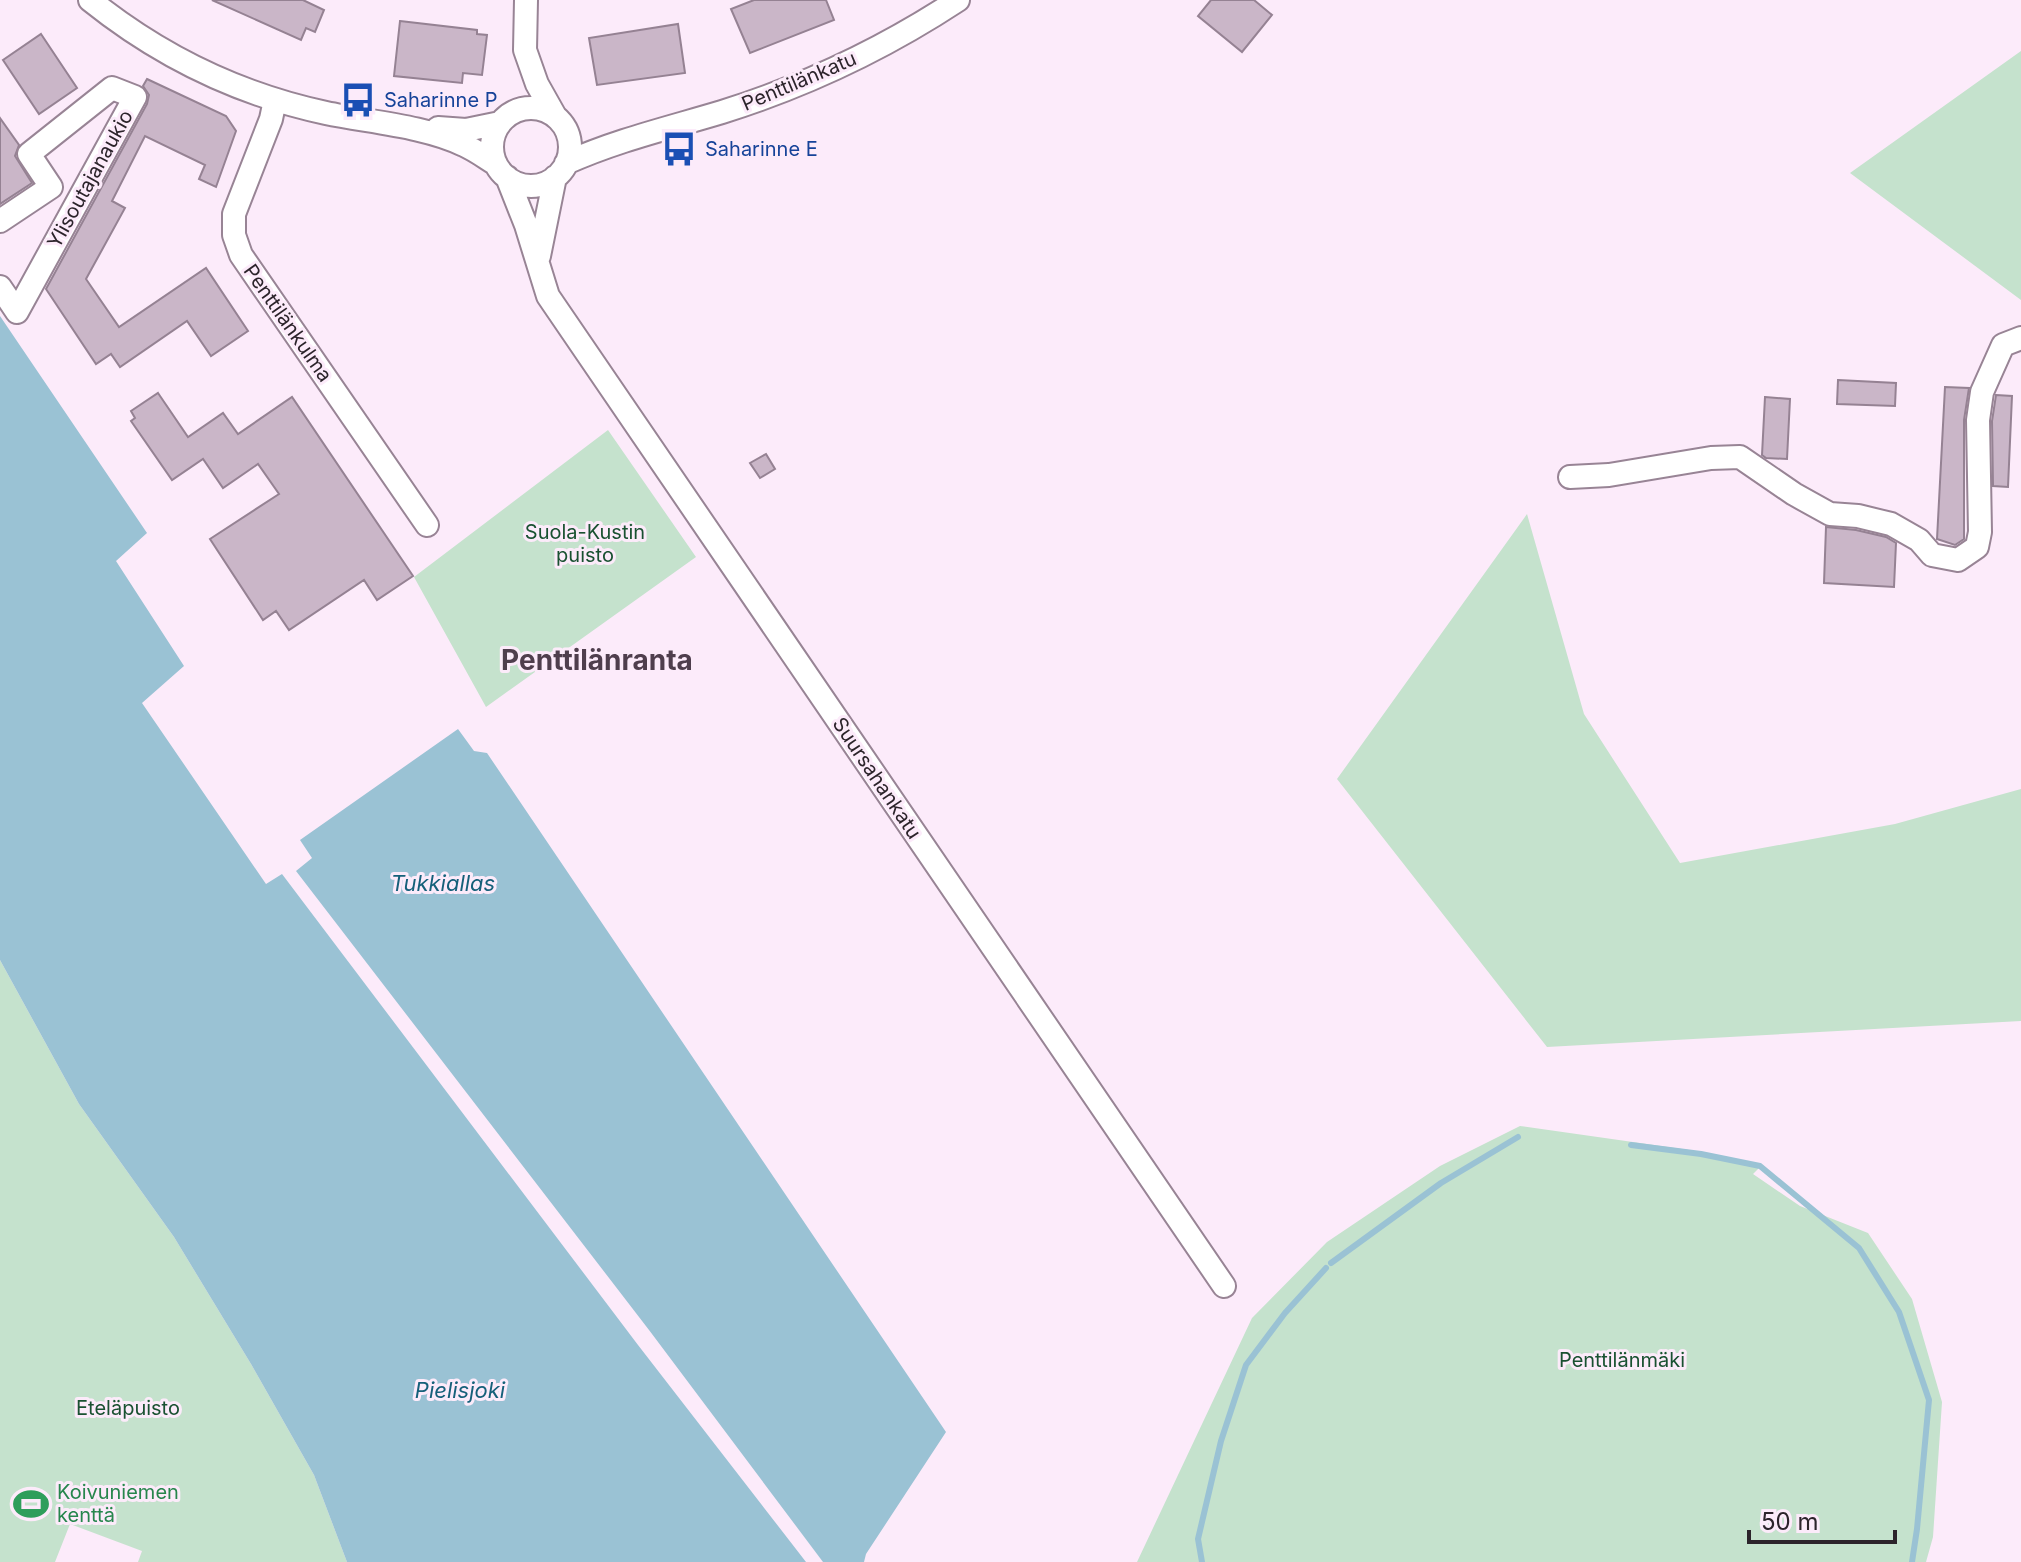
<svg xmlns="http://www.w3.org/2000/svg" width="2021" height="1562" viewBox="0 0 2021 1562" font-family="Inter,sans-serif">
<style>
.green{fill:#c5e2cd}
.water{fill:#9ac2d4}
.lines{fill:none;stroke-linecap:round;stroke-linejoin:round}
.stream{stroke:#9ac2d4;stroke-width:6}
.building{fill:#cab6c8;stroke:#958293;stroke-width:2}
.minor-casing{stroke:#988495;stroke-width:26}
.minor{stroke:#fff;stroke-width:22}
.labels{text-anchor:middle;stroke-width:6;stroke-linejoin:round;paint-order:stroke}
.street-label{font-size:20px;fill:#2c242b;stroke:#fcebfa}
.transit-label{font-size:20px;fill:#164399;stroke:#fcebfa;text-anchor:start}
.park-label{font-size:20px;fill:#195131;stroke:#fcebfa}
.leisure-label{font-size:20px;fill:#27864d;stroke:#fcebfa;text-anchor:start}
.water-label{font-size:22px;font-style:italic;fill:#16607a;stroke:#fcebfa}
.district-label{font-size:28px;font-weight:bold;fill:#4f3e4d;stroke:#fcebfa}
</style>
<rect width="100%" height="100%" fill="#fcebfa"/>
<path class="green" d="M2021,51V300L1850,173Z
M608,430L696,557L486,707L414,577Z
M1527,514L1584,714L1680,863L1895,824L2021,789V1021L1547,1047L1337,779Z
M0,960L79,1104L174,1237L251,1364L314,1475L347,1562H138L142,1551L70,1524L55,1562H0Z
M1520,1126L1703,1152L1762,1165L1753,1174L1800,1206L1868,1233L1912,1299L1942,1402L1933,1537L1926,1562H1137L1252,1318L1327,1242L1440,1166Z"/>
<path class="water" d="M0,316L147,533L116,561L184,666L142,703L266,884L282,874L638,1345L806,1562H347L314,1475L251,1364L174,1237L79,1104L0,960Z
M458,729L474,751L487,753L946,1432L866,1554L864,1562H823L649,1330L296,871L312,858L300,840Z"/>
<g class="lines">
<path class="stream" d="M1631,1145L1701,1154L1760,1166L1859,1248L1899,1312L1929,1400L1917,1529L1912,1562
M1331,1263L1441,1183L1518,1137
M1202,1562L1198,1539L1221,1441L1246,1365L1285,1313L1326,1268"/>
</g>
<path class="building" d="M212,0H303L324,10L315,32L306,28L301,40Z
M754,0H826L834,20L750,53L731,9Z
M1211,0H1254L1272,15L1242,52L1198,16Z
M400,21L477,30V34L487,35L482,75L463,73L462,83L394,76Z
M678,24L685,73L597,85L589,38Z
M41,34L77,88L39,114L3,60Z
M147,79L226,116L236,131L216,187L199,179L205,165L145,136L112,201L125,208L86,279L119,327L206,268L248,331L211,356L187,321L120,367L111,354L96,364L46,289L147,104L149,95L143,86Z
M0,118L19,145L15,156L32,183L0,204Z
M1838,380L1896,383L1895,406L1837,404Z
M1945,387L1969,388L1964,420V539L1955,545L1937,539Z
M158,393L188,437L223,413L238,434L292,397L413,576L377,600L364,580L289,630L276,611L263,620L210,539L279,494L258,464L223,488L203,459L172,480L131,421L135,418L131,411Z
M1996,395L2012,396L2008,487L1993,486L1992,421Z
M1765,397L1790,399L1787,459L1766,458L1762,455Z
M766,454L775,469L760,478L750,463Z
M1826,527L1856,530L1886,537L1896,543L1894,587L1824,583Z"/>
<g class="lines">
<g class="minor-casing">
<path id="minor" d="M90,0C161,57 237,94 326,113C369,122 425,126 464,145C475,150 486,158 496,164
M526,0L525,50L537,84L555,116
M275,100L271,119L234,214V235L241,255L427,525
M492 147a39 39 0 1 1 78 0a39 39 0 1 1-78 0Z
M438,128L466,130L500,123
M566,163C617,140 669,128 722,112C805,86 885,48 958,0
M507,177L526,225L548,296L1224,1286
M0,221L51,187L29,154L112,88L135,97L17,312L0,287
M539,256L555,177
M1570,477L1609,475L1711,458L1740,457L1794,494L1830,514L1858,516L1891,524L1919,540L1932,555L1958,560L1977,547L1980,532L1978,420L1982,392L2003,345L2021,338"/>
</g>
<use href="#minor" class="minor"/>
</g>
<defs>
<g id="bus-bare" transform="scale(2.76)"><path d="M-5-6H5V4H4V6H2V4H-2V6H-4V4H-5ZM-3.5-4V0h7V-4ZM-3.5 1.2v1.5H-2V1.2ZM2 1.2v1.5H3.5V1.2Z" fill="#1a4fb4" stroke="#fcebfa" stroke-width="2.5" paint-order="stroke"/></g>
<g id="stadium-bare" transform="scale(2.76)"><path d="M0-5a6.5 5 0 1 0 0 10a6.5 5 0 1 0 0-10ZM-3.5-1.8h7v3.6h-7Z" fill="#2e9e5b" stroke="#fcebfa" stroke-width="2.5" paint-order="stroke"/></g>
</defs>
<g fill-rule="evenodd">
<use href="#bus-bare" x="358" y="100"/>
<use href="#bus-bare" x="679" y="149"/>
<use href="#stadium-bare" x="31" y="1504"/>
</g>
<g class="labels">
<g class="street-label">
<text transform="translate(799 81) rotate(-23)" y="7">Penttilänkatu</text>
<text transform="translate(90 179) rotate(-61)" y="7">Ylisoutajanaukio</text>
<text transform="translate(288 323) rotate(55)" y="7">Penttilänkulma</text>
<text transform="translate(877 778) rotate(56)" y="7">Suursahankatu</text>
</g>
<g class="transit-label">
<text x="384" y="107">Saharinne P</text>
<text x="705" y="156">Saharinne E</text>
</g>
<g class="park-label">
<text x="585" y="539">Suola-Kustin<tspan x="585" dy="23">puisto</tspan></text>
<text x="1622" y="1367">Penttilänmäki</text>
<text x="128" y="1415">Eteläpuisto</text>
</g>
<g class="leisure-label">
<text x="57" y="1499">Koivuniemen<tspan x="57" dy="23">kenttä</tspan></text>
</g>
<g class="water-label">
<text x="443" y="891">Tukkiallas</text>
<text x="460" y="1398">Pielisjoki</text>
</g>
<g class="district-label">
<text x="597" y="670">Penttilänranta</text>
</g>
</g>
<path d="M1749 1530v12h146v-12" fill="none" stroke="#2c242b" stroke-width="4"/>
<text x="1761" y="1530" font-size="24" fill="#2c242b" stroke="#fcebfa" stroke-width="6" paint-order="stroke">50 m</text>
</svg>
